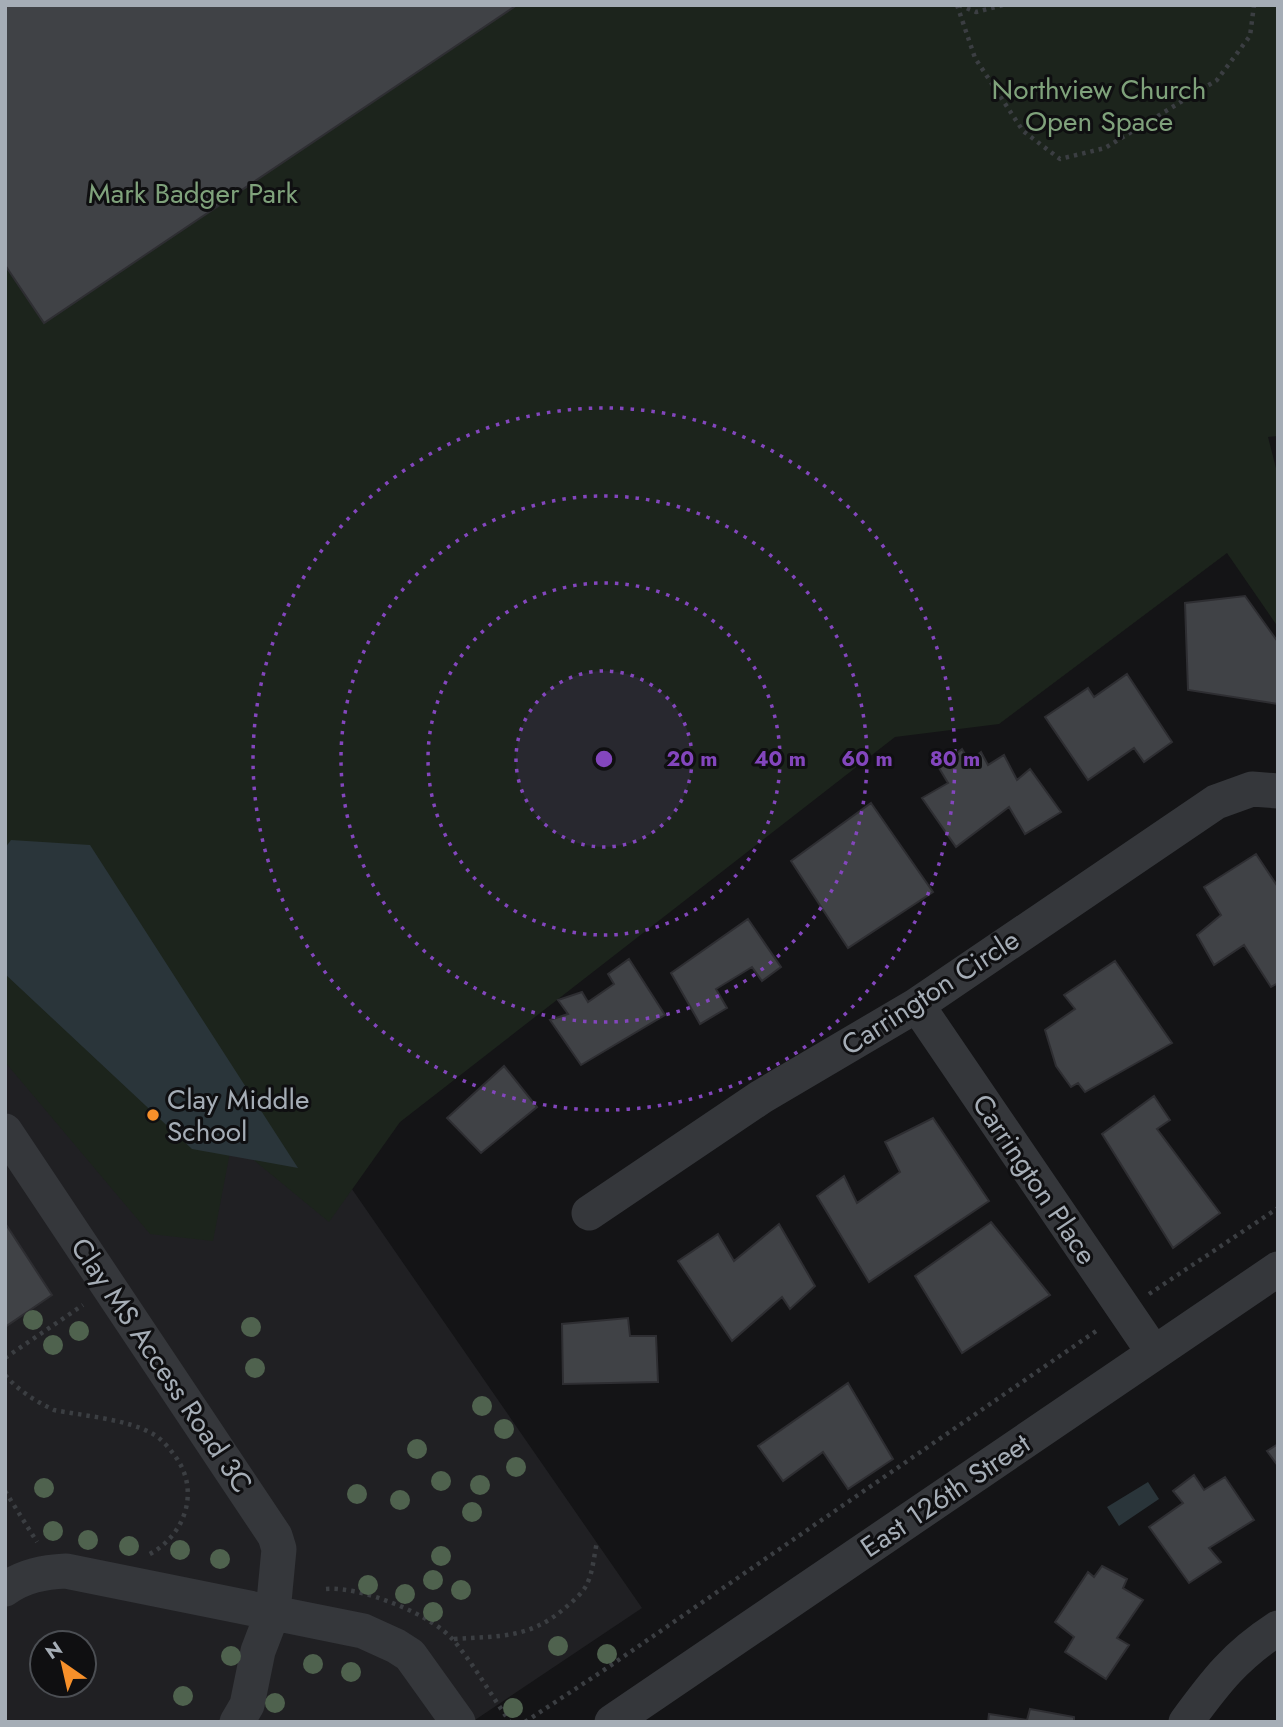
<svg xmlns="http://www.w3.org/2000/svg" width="1283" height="1727" viewBox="0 0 1283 1727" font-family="Jost,sans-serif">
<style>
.built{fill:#202023;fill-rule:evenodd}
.green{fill:#1c241c}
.water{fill:#2a353a}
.building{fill:#404246;stroke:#2e2e32;stroke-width:2}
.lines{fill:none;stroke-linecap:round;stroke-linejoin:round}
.path{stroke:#3b3e42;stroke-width:4.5;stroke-dasharray:3.5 5;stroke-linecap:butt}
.minor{stroke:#35373b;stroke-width:35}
.tree{fill:#4f624e}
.ring{fill:none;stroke:#8346bd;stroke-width:3.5;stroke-dasharray:3.5 7}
.poi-dot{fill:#f7902a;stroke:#0f0f11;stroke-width:2.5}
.labels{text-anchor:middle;stroke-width:6;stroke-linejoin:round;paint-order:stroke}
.park-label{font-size:28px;fill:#7fa27b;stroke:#0f0f11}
.street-label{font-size:28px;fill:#a5adb6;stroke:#0f0f11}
.poi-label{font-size:28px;fill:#a5adb6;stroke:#0f0f11;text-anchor:start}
.centre{fill:#8346bd;stroke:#0f0f11;stroke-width:3.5}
.ring-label{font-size:21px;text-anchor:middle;font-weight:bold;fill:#8346bd;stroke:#0f0f11;stroke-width:6;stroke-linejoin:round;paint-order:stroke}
</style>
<rect width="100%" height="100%" fill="#141416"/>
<path class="built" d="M5,688L642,1608L472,1722H5ZM42,1643H84V1685H42Z"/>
<path class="green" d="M5,5H1278V436L1268,437L1278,476V627L1227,553L999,724L895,737L400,1122L329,1222L232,1142L213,1241L150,1234L5,1062Z"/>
<path class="water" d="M11,840L90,845L298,1168L192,1149L5,974V848Z
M1148,1482L1159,1499L1119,1526L1107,1507Z"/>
<path class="building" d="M5,5H517L44,323L5,265Z
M1245,596L1278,642V704L1188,690L1185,603Z
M1127,674L1172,742L1144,762L1134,748L1088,780L1045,717L1088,688L1094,697Z
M962,749L969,761L981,752L988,765L1004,755L1017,780L1030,769L1061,812L1025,834L1009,807L956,847L922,798L948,783L939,768Z
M871,803L933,892L848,948L791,861Z
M1256,854L1278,887V983L1271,987L1244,945L1214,965L1197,935L1221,915L1204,887Z
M748,919L781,967L762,981L752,967L716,989L727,1008L700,1024L671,973Z
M629,959L665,1015L581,1065L550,1020L568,1014L558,1000L582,992L588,1002L614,984L608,974Z
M1115,961L1172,1043L1085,1092L1078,1083L1071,1087L1056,1066L1045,1030L1075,1009L1064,995Z
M504,1066L537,1107L481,1153L447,1118Z
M1154,1096L1170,1120L1157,1129L1220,1213L1173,1248L1102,1134Z
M933,1118L989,1201L869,1282L817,1196L844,1176L857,1203L900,1172L885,1142Z
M991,1222L1050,1295L962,1353L915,1276Z
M5,1223L52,1295L5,1327Z
M779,1224L815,1286L790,1309L782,1297L732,1341L678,1261L718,1234L734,1261Z
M628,1318L630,1336H656L658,1382L563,1384L562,1324Z
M848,1383L893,1459L848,1489L823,1452L783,1481L758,1446Z
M1278,1444V1466L1267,1451Z
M1194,1475L1204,1490L1225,1477L1254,1520L1209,1548L1221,1562L1189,1583L1149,1527L1183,1503L1173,1491Z
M1102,1566L1127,1579L1123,1588L1143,1600L1117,1638L1129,1645L1106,1679L1065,1652L1074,1637L1055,1622L1088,1572L1094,1577Z
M1030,1709L1074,1717V1722H988L989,1714L1027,1720Z"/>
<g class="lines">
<path class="path" d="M957,5L975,58L1023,131L1060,159L1105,148L1217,80L1250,36L1254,5
M959,5L976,12L1003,5
M1149,1294L1278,1208
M5,1358L83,1305
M5,1375C19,1391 35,1401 54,1410C84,1416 127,1419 153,1434C162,1439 169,1448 175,1456C201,1491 185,1536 148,1555
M5,1491L37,1542
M326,1589C360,1586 432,1614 454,1641C475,1666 491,1695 510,1722
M454,1639C498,1636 529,1639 565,1608C573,1601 583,1593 587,1584C593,1572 594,1555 597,1542
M525,1722L604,1670L1099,1329"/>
<path class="minor" d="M917,1005L1154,1353
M5,1131L275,1536L279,1549L273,1612L258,1651L247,1705L237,1722
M589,1213L761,1097L917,1005L1216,802L1252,789L1278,791
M5,1589C24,1576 43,1572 66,1571L363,1631L396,1646L410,1655L458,1722
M612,1722L1278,1269
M1186,1722C1216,1681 1235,1656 1278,1628"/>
</g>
<g class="tree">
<circle cx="33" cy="1320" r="10"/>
<circle cx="251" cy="1327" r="10"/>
<circle cx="79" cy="1331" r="10"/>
<circle cx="53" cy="1345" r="10"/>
<circle cx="255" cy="1368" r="10"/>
<circle cx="482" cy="1406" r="10"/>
<circle cx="504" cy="1429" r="10"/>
<circle cx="417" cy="1449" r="10"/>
<circle cx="516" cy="1467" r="10"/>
<circle cx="441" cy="1481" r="10"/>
<circle cx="480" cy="1485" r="10"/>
<circle cx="44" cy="1488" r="10"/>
<circle cx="357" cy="1494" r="10"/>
<circle cx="400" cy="1500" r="10"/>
<circle cx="472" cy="1512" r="10"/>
<circle cx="53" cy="1531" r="10"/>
<circle cx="88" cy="1540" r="10"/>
<circle cx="129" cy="1546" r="10"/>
<circle cx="180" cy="1550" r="10"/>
<circle cx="441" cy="1556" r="10"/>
<circle cx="220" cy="1559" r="10"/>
<circle cx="433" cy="1580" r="10"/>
<circle cx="368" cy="1585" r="10"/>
<circle cx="461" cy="1590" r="10"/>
<circle cx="405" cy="1594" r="10"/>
<circle cx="433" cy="1612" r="10"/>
<circle cx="558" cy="1646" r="10"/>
<circle cx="607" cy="1654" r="10"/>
<circle cx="231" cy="1656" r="10"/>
<circle cx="313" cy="1664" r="10"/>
<circle cx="351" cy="1672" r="10"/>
<circle cx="183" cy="1696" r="10"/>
<circle cx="275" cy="1703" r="10"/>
<circle cx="513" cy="1708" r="10"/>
</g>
<circle cx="604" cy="759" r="88" fill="#8346bd" fill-opacity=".12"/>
<g class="ring">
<circle cx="604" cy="759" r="88"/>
<circle cx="604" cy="759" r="176"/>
<circle cx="604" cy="759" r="263"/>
<circle cx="604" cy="759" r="351"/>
</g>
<circle class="poi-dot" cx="153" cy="1115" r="7"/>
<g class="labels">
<g class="park-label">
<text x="1099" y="99">Northview Church<tspan x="1099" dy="32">Open Space</tspan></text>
<text x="193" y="203">Mark Badger Park</text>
</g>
<g class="street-label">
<text transform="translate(930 992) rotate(-33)" y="10">Carrington Circle</text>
<text transform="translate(1035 1179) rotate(56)" y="10">Carrington Place</text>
<text transform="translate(162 1365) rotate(56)" y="10">Clay MS Access Road 3C</text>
<text transform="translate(945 1495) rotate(-34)" y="10">East 126th Street</text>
</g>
<g class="poi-label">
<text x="167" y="1109">Clay Middle<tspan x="167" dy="32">School</tspan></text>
</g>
</g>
<circle cx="604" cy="759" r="10" class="centre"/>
<g class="ring-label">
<text x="692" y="766">20 m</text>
<text x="780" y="766">40 m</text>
<text x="867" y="766">60 m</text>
<text x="955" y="766">80 m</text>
</g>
<rect width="1283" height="1727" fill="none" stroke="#a5adb6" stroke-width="14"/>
<g transform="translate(63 1664) rotate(326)"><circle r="33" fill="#0f0f11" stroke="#4b4e53" stroke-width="2"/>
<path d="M0-5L12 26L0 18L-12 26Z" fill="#f7902a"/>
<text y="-10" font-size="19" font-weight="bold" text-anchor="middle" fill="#a5adb6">N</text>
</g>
</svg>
